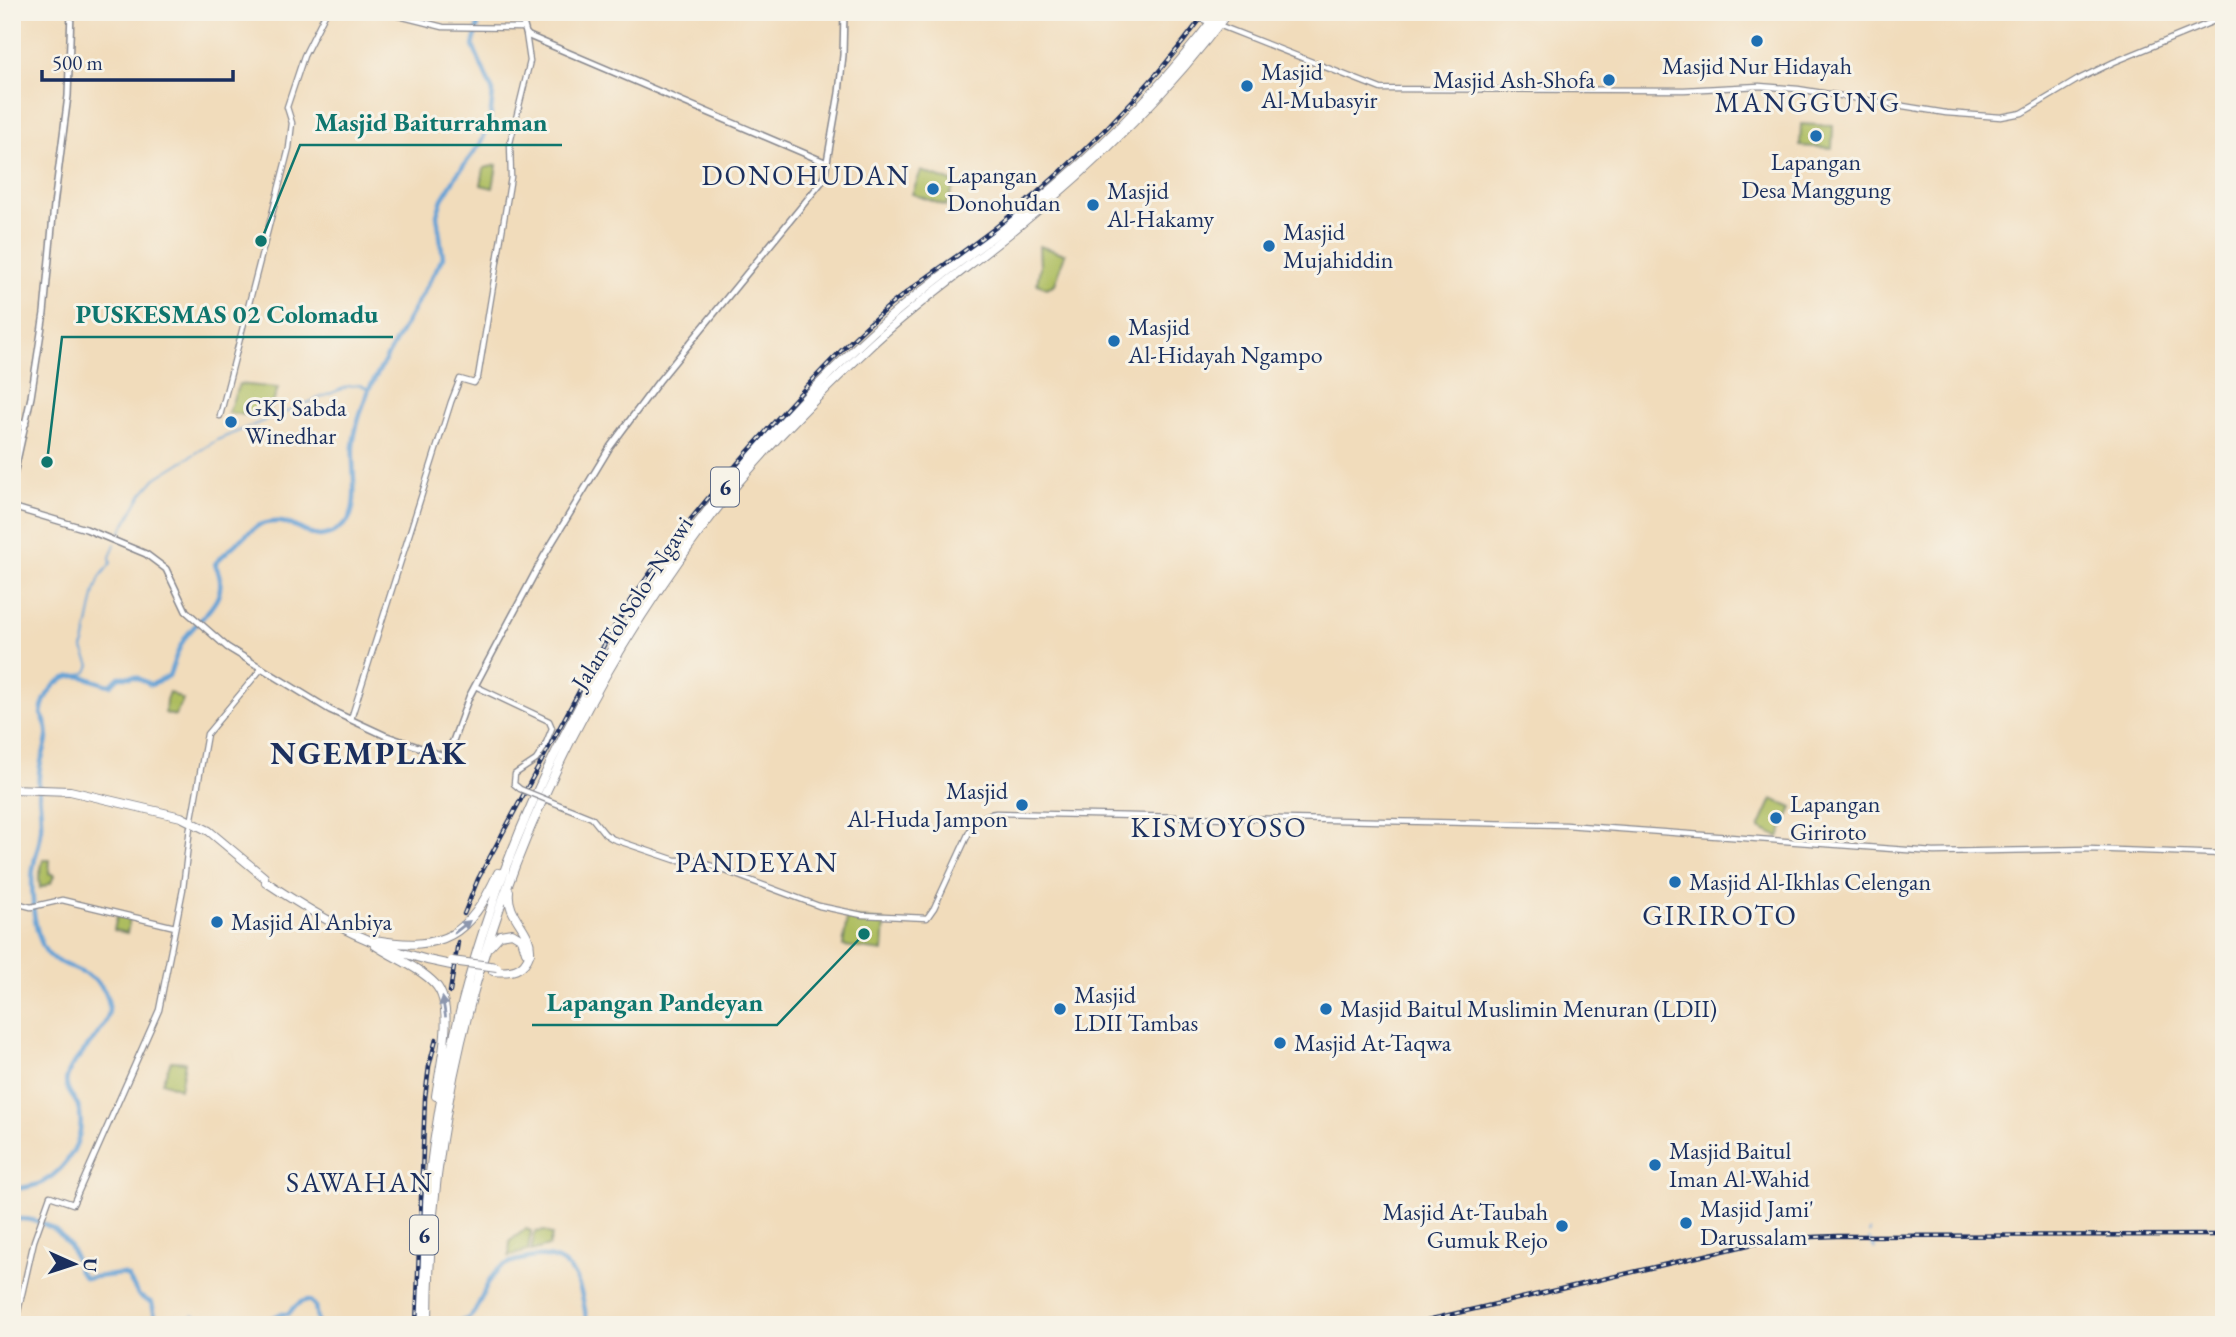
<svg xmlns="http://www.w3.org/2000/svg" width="2236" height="1337" viewBox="0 0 2236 1337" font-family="'EB Garamond',serif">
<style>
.green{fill:#adbd5f;stroke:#64765e;stroke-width:2}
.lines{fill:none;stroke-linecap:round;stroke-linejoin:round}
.stream{stroke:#64a1d5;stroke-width:2}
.river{stroke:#64a1d5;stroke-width:4.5}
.tertiary-casing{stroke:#86868c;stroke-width:7}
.secondary-casing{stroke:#86868c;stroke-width:8}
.motorway-casing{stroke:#86868c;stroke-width:10}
.tertiary{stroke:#fff;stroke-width:4.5}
.secondary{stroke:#fff;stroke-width:5}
.motorway{stroke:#fff;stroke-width:8}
.rail-casing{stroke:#1b2f5e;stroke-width:4.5}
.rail{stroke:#f7f3e8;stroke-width:2;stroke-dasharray:5;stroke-linecap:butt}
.tertiary-bridge-casing{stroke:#86868c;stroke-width:7;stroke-linecap:butt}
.motorway-bridge-casing{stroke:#86868c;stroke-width:10;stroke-linecap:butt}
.tertiary-bridge{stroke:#fff;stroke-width:4.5}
.motorway-bridge{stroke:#fff;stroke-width:8}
.oneway{fill:#8d97ae}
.poi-dot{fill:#1f6fb2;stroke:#f7f3e8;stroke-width:2.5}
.labels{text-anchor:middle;stroke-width:6;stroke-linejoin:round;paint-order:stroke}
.shield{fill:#f7f3e8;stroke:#5d6a87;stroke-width:2}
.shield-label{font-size:23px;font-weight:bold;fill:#1b2f5e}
.poi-label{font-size:24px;fill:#1b2f5e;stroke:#f7f3e8;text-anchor:start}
.street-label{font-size:24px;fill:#1b2f5e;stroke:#f7f3e8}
.quarter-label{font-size:28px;letter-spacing:2px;fill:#1b2f5e;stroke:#f7f3e8}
.district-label{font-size:32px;font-weight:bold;letter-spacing:2px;fill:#1b2f5e;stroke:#f7f3e8}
.leader{fill:none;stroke:#0f766e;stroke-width:2.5}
.callout-dot{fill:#0f766e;stroke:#f7f3e8;stroke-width:2.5}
.callout-label{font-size:26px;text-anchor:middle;font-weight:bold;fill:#0f766e;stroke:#f7f3e8;stroke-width:6;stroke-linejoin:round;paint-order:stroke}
</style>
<rect width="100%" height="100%" fill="#f7f3e8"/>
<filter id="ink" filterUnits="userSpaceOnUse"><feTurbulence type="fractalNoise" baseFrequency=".0143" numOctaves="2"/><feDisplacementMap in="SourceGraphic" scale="14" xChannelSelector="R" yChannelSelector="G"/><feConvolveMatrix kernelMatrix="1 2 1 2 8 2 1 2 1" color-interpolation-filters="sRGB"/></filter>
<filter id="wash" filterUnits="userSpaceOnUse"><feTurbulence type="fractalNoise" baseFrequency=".00686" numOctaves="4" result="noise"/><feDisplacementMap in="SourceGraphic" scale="28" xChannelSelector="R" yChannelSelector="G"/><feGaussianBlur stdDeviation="1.57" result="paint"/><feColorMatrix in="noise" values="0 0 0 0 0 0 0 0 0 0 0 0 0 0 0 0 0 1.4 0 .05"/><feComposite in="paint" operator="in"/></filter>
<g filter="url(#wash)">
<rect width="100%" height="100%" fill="#f1dcbb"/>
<path class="green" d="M1801,124L1833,126L1832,148L1800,146Z
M497,165L493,188L481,185L484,168Z
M921,171L955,183L946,206L912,194Z
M1039,246L1065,254L1055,284L1047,288L1037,284L1040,267Z
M239,384L278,388L269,415L265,417L228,413Z
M169,692L183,700L175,716L165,713L166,700Z
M1772,799L1792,808L1779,837L1759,828Z
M43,860H50L49,873L54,875L51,883L40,888L39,877Z
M117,916L130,918L127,933L114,930Z
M847,917L885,922L883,951L843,946Z
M171,1061L185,1062L180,1089L162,1082Z
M526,1229L531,1231L528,1251L509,1256L510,1241Z
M545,1231L552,1235L549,1246L531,1251L535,1232Z"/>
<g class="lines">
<path class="stream" d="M117,538L142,494L156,478L217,440L349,386L360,385L369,389
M77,676L87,672L90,665L83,649L95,591L100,577L111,563L110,557L115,544
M1869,1231V1233
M1869,1239L1875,1249"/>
<path class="river" d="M12,1189C22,1188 35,1187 43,1182C68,1168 88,1136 78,1106C74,1096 63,1089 67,1077C74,1054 112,1030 109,1005C104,971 71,973 50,956C39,947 33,915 33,901C32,890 31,875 34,864C35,855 39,847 40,838C44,817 37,796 39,775C40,750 56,738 41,714C43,696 56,676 77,676C87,676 99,684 111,685L119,677H136L151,685L169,676C174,662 178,647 187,635C205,612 232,598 215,564C221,556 251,530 259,525C264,523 276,521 281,522C308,526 314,550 345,524C361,510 351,466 353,446C355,426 362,407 369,389L443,257L437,215L442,199L458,173L481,143L490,121L493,92L473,46L481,12
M12,1220C37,1215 63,1230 73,1253C77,1262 76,1271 85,1278L123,1274L128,1277L139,1296L152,1303L157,1325
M187,1325L193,1316L201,1320V1325
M239,1325H246
M260,1325L280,1314H288C295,1307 300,1300 309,1300L315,1306L318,1325
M446,1325C453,1323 461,1322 467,1319C480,1312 483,1283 499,1269C507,1262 518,1260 529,1258C575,1249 583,1289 587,1325"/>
</g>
</g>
<g filter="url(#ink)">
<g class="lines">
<g class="tertiary-casing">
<path id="tertiary" d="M383,12L443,27L524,28
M1185,12L1206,21
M1221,26L1381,89L1684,90L1759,86L1798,89L1946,113L2001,117L2022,113L2079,79L2114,62L2224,17
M220,416L289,148L292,123L287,107L304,56L326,12
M12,420L26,424
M475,686L549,721L552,728L544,748
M351,719L451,402L460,379L474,383L478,377L511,177L510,143L530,61L526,34
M192,818L207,734L262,668
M605,834L613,839L675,860H681L688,857L819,906L862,915L927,918L934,908L971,828C977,820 985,814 996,813L1566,825L1934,852L2089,849L2224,854
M12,902L31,907L62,900L175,927
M15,1325L34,1241L50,1196L73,1204L159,1010L183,889L190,827"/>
</g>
<g class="secondary-casing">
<path id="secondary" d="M520,12L526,33L529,36L827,163
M12,484L31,397L44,313L54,205L68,96L71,12
M12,507L86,529L146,554L166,569L186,611L227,647L330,710L384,735L444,756L453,741L469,697L544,556L610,447L659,381L824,179L839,93L843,55L844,12"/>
</g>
<g class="motorway-casing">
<path id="motorway" d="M12,789L70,791L181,817L209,831L264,877
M266,882C326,922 379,952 451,965
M374,940C444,952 469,936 498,873
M375,945C394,958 419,967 435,984C456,1006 440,1067 436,1096
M490,946L500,935L512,933L522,939L526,952
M493,971C511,973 524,971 530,953C532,928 506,918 509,891
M420,1325C424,945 585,602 861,343C923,285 996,238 1060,182C1119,132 1172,74 1219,12
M428,1325C428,1037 531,757 703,527C750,463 808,405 866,350C912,306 966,269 1015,229C1094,165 1167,94 1228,12"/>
</g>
<use href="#tertiary" class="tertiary"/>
<use href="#secondary" class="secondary"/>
<use href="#motorway" class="motorway"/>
<g class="rail-casing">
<path id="rail" d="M464,914L478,879L610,634C649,569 695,512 744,456C790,404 835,353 888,307C922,279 960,255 995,228C1075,163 1145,95 1206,12
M450,992L458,942
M416,1325L425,1098L429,1066L436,1039
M1406,1325L1753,1244L1790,1238L1837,1236L2224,1235"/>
</g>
<use href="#rail" class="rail"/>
<g class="tertiary-bridge-casing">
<path id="tertiary-bridge" d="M544,748L536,760L515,774L514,784L520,789L592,818L605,834"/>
</g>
<g class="motorway-bridge-casing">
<path id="motorway-bridge" d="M452,961L497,967"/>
</g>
<use href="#tertiary-bridge" class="tertiary-bridge"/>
<use href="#motorway-bridge" class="motorway-bridge"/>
</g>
<defs><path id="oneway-solid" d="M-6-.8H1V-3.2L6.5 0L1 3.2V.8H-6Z" transform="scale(1.75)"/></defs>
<g class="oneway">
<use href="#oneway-solid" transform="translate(462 927) rotate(-38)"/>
<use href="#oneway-solid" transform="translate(444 1007) rotate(-99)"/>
</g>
</g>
<g class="poi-dot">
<circle cx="1757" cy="41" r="7"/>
<circle cx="1609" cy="80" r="7"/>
<circle cx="1247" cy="86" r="7"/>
<circle cx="1816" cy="136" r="7"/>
<circle cx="933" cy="189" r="7"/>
<circle cx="1093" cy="205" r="7"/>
<circle cx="1269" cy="246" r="7"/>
<circle cx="1114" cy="341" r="7"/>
<circle cx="231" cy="422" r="7"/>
<circle cx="1022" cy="805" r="7"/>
<circle cx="1776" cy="818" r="7"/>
<circle cx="1675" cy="882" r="7"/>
<circle cx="217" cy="922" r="7"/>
<circle cx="1060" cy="1009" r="7"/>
<circle cx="1326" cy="1009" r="7"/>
<circle cx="1280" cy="1043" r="7"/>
<circle cx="1655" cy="1165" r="7"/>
<circle cx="1686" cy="1223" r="7"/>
<circle cx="1562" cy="1226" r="7"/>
</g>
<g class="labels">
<g class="shield">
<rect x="711" y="467.5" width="28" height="39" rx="5"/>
<rect x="410" y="1215.5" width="28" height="39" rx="5"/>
</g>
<g class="shield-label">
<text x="725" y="495">6</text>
<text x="424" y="1243">6</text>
</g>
<g class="poi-label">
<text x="1757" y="74" text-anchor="middle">Masjid Nur Hidayah</text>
<text x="1261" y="80">Masjid<tspan x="1261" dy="28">Al-Mubasyir</tspan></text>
<text x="1595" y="88" text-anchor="end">Masjid Ash-Shofa</text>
<text x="1816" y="170" text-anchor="middle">Lapangan<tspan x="1816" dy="28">Desa Manggung</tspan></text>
<text x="947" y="183">Lapangan<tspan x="947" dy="28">Donohudan</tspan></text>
<text x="1107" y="199">Masjid<tspan x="1107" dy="28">Al-Hakamy</tspan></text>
<text x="1283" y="240">Masjid<tspan x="1283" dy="28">Mujahiddin</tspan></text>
<text x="1128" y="335">Masjid<tspan x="1128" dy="28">Al-Hidayah Ngampo</tspan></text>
<text x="245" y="416">GKJ Sabda<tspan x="245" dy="28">Winedhar</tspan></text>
<text x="1008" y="799" text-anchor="end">Masjid<tspan x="1008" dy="28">Al-Huda Jampon</tspan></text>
<text x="1790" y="812">Lapangan<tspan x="1790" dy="28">Giriroto</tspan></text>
<text x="1689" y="890">Masjid Al-Ikhlas Celengan</text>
<text x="231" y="930">Masjid Al Anbiya</text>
<text x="1074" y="1003">Masjid<tspan x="1074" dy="28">LDII Tambas</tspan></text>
<text x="1340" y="1017">Masjid Baitul Muslimin Menuran (LDII)</text>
<text x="1294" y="1051">Masjid At-Taqwa</text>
<text x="1669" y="1159">Masjid Baitul<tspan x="1669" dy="28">Iman Al-Wahid</tspan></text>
<text x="1700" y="1217">Masjid Jami'<tspan x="1700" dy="28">Darussalam</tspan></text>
<text x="1548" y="1220" text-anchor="end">Masjid At-Taubah<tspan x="1548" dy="28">Gumuk Rejo</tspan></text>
</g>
<g class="street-label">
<text transform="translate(632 603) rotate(-57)" y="8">Jalan Tol Solo–Ngawi</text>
</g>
<g class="quarter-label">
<text x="1808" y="112">MANGGUNG</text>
<text x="806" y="185">DONOHUDAN</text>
<text x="1219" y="837">KISMOYOSO</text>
<text x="757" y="872">PANDEYAN</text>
<text x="1720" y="925">GIRIROTO</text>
<text x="360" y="1192">SAWAHAN</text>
</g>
<g class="district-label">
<text x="369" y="764">NGEMPLAK</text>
</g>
</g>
<path class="leader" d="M261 241L300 145H562M47 462L62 337H393M864 934L777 1025H532"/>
<g class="callout-dot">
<circle cx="261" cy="241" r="7"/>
<circle cx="47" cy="462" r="7"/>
<circle cx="864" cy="934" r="7"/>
</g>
<g class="callout-label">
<text x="431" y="131">Masjid Baiturrahman</text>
<text x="227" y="323">PUSKESMAS 02 Colomadu</text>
<text x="655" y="1011">Lapangan Pandeyan</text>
</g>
<rect width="2236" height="1337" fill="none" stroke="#f7f3e8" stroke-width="42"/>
<g transform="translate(74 1264) rotate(93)" stroke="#f7f3e8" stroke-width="5" paint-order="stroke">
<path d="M0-5L12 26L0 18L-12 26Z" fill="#1b2f5e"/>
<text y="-10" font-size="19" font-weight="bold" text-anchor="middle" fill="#1b2f5e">U</text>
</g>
<path d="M42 70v10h191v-10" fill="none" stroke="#1b2f5e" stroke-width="3.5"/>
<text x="52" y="70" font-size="21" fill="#1b2f5e" stroke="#f7f3e8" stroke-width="5" paint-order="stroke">500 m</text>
</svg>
